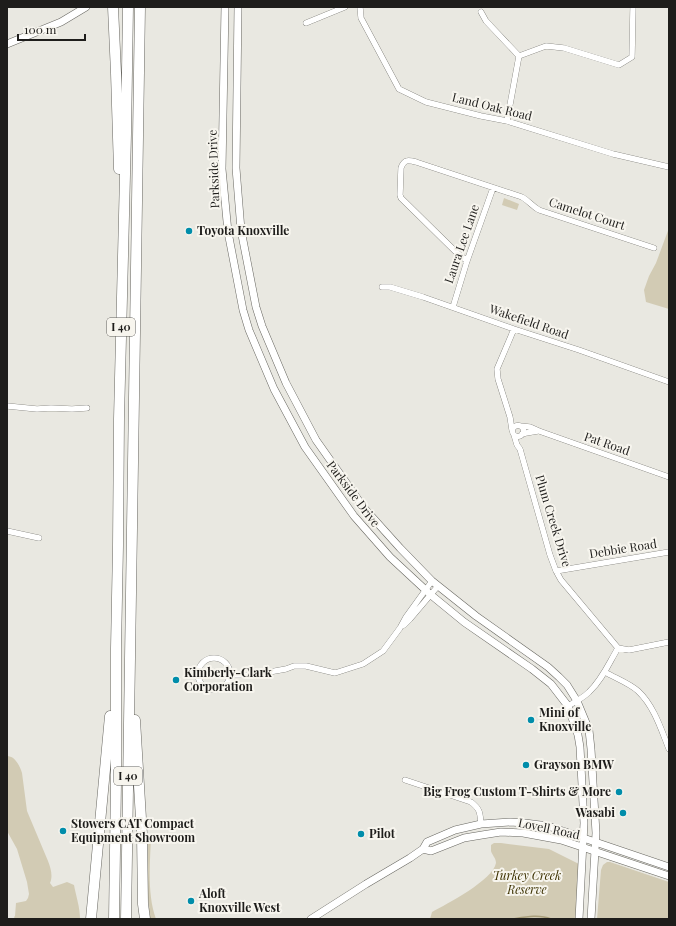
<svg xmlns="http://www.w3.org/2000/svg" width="676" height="926" viewBox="0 0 676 926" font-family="'Playfair Display',serif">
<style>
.green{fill:#d2cbb4}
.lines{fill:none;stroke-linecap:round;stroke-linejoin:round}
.stream{stroke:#a99f7b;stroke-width:1.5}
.minor-casing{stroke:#686761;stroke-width:6}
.tertiary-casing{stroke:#686761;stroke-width:8}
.secondary-casing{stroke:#686761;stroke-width:8}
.motorway-casing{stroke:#686761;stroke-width:11}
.minor{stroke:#fff;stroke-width:5.5}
.tertiary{stroke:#fff;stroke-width:7}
.secondary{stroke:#fff;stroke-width:7}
.motorway{stroke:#fff;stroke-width:10}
.poi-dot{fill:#008daa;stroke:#f7f5ee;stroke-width:1.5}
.labels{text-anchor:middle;stroke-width:4;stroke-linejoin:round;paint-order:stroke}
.shield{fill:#f7f5ee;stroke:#5f5e5a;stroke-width:1}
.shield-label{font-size:11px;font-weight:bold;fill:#1e1d1b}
.street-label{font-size:12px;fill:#1e1d1b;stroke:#f7f5ee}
.poi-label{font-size:12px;font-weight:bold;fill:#1e1d1b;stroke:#f7f5ee;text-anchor:start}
.park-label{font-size:12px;font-style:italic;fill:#3c3100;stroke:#f7f5ee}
</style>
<rect width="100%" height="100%" fill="#e9e8e1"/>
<path class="green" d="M504,198L519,204L517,210L502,205Z
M669,228V309L646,302L644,290L649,276L656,263Z
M7,756C15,756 20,766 22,773L27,811L48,861C51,869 53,876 50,883L53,887L67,882L74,885C76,896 80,907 80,919H15L14,917L15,916L16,903L26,901L28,898L29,894L27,882L17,849L7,831Z
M151,837C150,864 147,894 156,919H150L147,887L148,839Z
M494,843H501L549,849L579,864L576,919H430L432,912C447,904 493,880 496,863C496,858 492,855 491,851C491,849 491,847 491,845Z
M607,862H610L669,882V919H597L601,870L603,865Z"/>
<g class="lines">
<path class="stream" d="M513,919C525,917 539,914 551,919"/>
<g class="minor-casing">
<path id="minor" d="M360,7L361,18L399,89L426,102L481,116L507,121L613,154L669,167
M481,12L486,21L519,56
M306,23L345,7
M519,56L546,46L564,48L619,65L632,57L633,7
M507,121L519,56
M467,261L455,251L401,198L400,195L401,168C404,159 409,160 416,162L522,197C529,201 532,206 539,210L654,248
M382,287H390L423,297L514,329L579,350L669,382
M453,307L467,261L493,188
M7,406L37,409L51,408L72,409L87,408
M512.5 431a5.5 5.5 0 1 1 11 0a5.5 5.5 0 1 1-11 0Z
M520,426L530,427L539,431L669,477
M512,430L510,417L498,379L497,369L514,329
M522,434L526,433L538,431
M514,435L517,445L520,449L550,555L556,571L561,580L618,648L629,650L669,642
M7,531L39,538
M556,571L669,552
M404,625L410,619L438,586
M198 674a16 16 0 1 1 32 0a16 16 0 1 1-32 0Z
M605,672C615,678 629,683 638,691C654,706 661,729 669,749
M230,675H253L286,669L294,666H306L335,673L363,664L383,651L400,628L406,617L432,581
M568,706C575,702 583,698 589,692C602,680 609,663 618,648
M405,780L471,802C480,809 480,812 481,824"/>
</g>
<g class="tertiary-casing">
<path id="tertiary" d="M225,7L222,169L228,232L243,310L249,330L274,389L305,447L354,516L390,557L431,595L464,622L532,669L551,684L568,706L578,735L580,747L584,823L579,919
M238,7L236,168L241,230L256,307L262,326L286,383L316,440L364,508L400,548L432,581L476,616L548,667L559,677L567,685L577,701L589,730L591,749L596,833L591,919
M7,44L61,22L86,7"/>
</g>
<g class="secondary-casing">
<path id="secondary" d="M423,849L431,851L464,838L482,835L501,832L523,833L561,840L669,876
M311,919L366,884L410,858L423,849L427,842L455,830L481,824L510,822L525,823L548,826L669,867"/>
</g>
<g class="motorway-casing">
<path id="motorway" d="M113,7L116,73L119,169
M135,720L142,835L143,904L145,919
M91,919L110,716
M114,919L116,782V648L118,546L119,419L126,134L128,7
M126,919L140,7"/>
</g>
<use href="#minor" class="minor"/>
<use href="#tertiary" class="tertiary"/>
<use href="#secondary" class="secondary"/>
<use href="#motorway" class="motorway"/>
</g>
<g class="poi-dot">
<circle cx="189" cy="231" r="4"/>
<circle cx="176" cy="680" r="4"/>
<circle cx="531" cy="720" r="4"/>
<circle cx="526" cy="765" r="4"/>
<circle cx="619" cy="792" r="4"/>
<circle cx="623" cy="813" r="4"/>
<circle cx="63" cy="831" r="4"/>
<circle cx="361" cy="834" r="4"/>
<circle cx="191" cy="901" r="4"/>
</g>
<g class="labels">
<g class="shield">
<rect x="107" y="318" width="28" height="18" rx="3"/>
<rect x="114" y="767" width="28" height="18" rx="3"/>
</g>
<g class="shield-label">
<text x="121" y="331">I 40</text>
<text x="128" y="780">I 40</text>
</g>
<g class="street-label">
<text transform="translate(492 107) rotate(14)" y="4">Land Oak Road</text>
<text transform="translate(214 169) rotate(-92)" y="4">Parkside Drive</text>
<text transform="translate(587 214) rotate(18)" y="4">Camelot Court</text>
<text transform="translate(462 244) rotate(-71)" y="4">Laura Lee Lane</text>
<text transform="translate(529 322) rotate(19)" y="4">Wakefield Road</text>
<text transform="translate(607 444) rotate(19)" y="4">Pat Road</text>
<text transform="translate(353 494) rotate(53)" y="4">Parkside Drive</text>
<text transform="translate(553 521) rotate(73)" y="4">Plum Creek Drive</text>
<text transform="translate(623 549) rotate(-9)" y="4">Debbie Road</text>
<text transform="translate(549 829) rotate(12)" y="4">Lovell Road</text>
</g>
<g class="poi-label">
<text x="197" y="235">Toyota Knoxville</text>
<text x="184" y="677">Kimberly-Clark<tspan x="184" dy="14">Corporation</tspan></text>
<text x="539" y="717">Mini of<tspan x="539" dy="14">Knoxville</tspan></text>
<text x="534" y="769">Grayson BMW</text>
<text x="611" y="796" text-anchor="end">Big Frog Custom T-Shirts &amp; More</text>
<text x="615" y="817" text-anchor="end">Wasabi</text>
<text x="71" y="828">Stowers CAT Compact<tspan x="71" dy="14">Equipment Showroom</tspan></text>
<text x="369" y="838">Pilot</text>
<text x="199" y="898">Aloft<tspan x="199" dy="14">Knoxville West</tspan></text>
</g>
<g class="park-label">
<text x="527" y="880">Turkey Creek<tspan x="527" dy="14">Reserve</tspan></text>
</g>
</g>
<rect width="676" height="926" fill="none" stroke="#1e1d1b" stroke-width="16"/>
<path d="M18 34v6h67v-6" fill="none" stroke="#1e1d1b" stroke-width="2"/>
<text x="24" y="34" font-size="12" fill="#1e1d1b" stroke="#f7f5ee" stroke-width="3" paint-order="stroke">100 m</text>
</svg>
